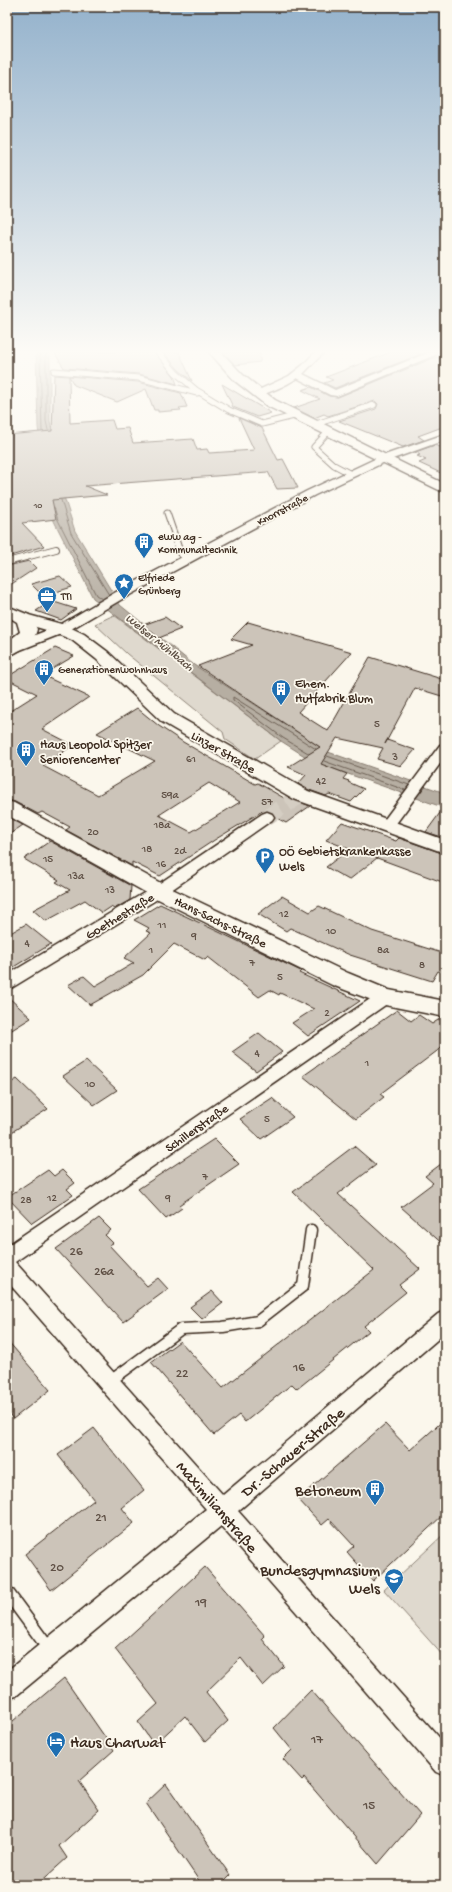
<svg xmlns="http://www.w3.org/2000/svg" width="452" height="1892" viewBox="0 0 452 1892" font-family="'Gochi Hand',sans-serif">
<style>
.green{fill:#dfd9ce;stroke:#8d8276}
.water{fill:#b6aea2;stroke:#85796d}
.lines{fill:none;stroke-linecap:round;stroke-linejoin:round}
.shore{stroke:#6c5f53;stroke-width:1}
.building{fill:#ccc4b9;stroke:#3b2a1e;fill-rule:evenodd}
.minor-tunnel{stroke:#d5cec3;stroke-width:16;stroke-dasharray:16 8;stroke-linecap:butt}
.service-far3-casing{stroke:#3b2a1e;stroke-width:7}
.service-far2-casing{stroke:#3b2a1e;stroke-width:8}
.service-far1-casing{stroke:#3b2a1e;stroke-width:13}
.service-casing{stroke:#3b2a1e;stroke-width:15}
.minor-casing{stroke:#3b2a1e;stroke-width:3}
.tertiary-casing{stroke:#3b2a1e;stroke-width:3}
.primary-casing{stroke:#3b2a1e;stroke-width:3}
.service-far3{stroke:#fbf7ec;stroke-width:5}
.service-far2{stroke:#fbf7ec;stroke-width:6}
.service-far1{stroke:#fbf7ec;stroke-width:10}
.service{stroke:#fbf7ec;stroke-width:12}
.minor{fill:#fbf7ec;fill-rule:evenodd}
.tertiary{fill:#fbf7ec;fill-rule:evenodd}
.primary{fill:#fbf7ec;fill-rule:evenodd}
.labels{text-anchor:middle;stroke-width:3.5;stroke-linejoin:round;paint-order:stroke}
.far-number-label{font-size:9px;fill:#5f5045}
.far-street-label{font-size:11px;fill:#3b2a1e;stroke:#fbf7ec}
.far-poi-label{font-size:11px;fill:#3b2a1e;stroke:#fbf7ec;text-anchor:start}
.number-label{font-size:11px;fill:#5f5045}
.far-water-label{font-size:12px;font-style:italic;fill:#605246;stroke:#fbf7ec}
.poi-label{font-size:13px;fill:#3b2a1e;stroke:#fbf7ec;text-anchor:start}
.street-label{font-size:13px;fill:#3b2a1e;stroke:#fbf7ec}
.near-number-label{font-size:13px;fill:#5f5045}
.near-street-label{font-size:16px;fill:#3b2a1e;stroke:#fbf7ec}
.near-poi-label{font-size:16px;fill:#3b2a1e;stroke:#fbf7ec;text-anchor:end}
</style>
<rect width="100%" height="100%" fill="#fbf7ec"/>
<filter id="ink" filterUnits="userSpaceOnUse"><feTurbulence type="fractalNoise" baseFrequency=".025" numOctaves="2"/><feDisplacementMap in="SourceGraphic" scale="8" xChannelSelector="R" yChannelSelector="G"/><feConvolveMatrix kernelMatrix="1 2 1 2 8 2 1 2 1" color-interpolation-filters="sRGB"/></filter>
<g filter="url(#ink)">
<path class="green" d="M114,615L281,741L255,759L225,739L223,732L127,654L95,624Z
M445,1533V1658L384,1590Z"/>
<path class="water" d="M36,352H50V421L65,500L75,531L120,605L194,665L328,752L445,793V808L314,762L281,741L93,598L54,521L45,486L38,427Z"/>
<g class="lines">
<path class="shore" d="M40,352L42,431
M46,352V421L48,430
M61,500L71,533L109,595
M54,507L58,520L96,595L102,599
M308,753L283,738L233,700V697L316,749
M327,756L409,785
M324,761L405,790"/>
</g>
<path class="building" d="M54,352H154L174,376L177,384L139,374L64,368Z
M163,352H179L192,381L179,370Z
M223,352H260V362L235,365Z
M391,352H415L421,354L335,388L324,383L333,380L326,377Z
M436,357L445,361V426L418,436L424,440L403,447L339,421L376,409L378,404L375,401L328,416L324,414L314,418L294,408L320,399L302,390L311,387L329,396L338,397Z
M54,375L69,376L70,423L112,420L115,429L128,428L133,443L193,439L197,450L207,449L209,453L254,450L239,418L262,428L278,460L283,459L298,488L277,489L268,472L85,486L107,495L52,500L56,519L22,523L44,546L7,557V435L52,431Z
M69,376L138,382L181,393L187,407L179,408L181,410L158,412V410H154L146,389L117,402L74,385Z
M222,384L271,413L257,417L233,407Z
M435,445L439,447L445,445V475L419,463L426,460L417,456L420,455L415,452Z
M29,561L36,568L7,587V566Z
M60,576L72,587L43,596L31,584Z
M51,601L76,609L61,620L36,611Z
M165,617L181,629L159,638L143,625Z
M248,622L352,652L298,712L328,731L370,657L445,680V697L415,688L385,744L387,740L415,750L401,766L377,759L383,748L337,738L321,764L347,774L343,779L349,781L348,782L364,789L351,802L329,794L326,796L309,790L298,784L306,775L288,767L320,747L198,666L252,645L231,639Z
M55,648L74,656L42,675L89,697L42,729L73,745L43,766L98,795L155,761L97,733L137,708L159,726L183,742L255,784L258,783L284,798L286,796L310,806L286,823L275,817L273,813L264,810L216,839L160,876L132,862V866L66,830L70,827L42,812L38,814L15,802L7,800V713L37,694L7,679V677ZM209,783L240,802L191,832L159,815Z
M445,806V838L426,832Z
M7,817L23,825L7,836Z
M342,822L396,841L399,838L445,854V883L377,858L349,880L326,867L349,849L326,840Z
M50,841L131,886L130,900L114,909L111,907L102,913L85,900L46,921L33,910L70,890L56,882L59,880L24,859Z
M282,896L310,912L319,906L372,931L445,954V974L438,971L432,981L350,955L290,928L286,931L258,914Z
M160,904L301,971L299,973L360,1001L308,1036L292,1023L314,1009L280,993L279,995L270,990L259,997L208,957L205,960L174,944L143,975L90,1005L68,985L84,976L95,986L134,963L124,958L151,933L146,931L149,928L134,920Z
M26,924L51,944L7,971V935Z
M7,996L31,1018L7,1033Z
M397,1010L411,1021L419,1015L432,1024L441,1018H445V1045L380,1094L384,1097L356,1119L303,1076Z
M259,1033L282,1052L256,1071L232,1052Z
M86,1061L117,1090L94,1105L63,1076Z
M17,1079L48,1109L7,1135V1085Z
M272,1098L293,1117L261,1139L240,1119Z
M214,1139L239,1164L179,1205L182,1208L166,1219L138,1189Z
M354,1146L376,1165L338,1194L420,1269L399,1285L406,1292L364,1326L369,1331L297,1389L292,1384L245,1422L239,1415L214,1435L151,1362L180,1341L223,1388L374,1270L293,1192Z
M445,1161V1246L401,1207L433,1183L425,1176Z
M48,1170L54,1176L62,1170L75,1183L67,1189L73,1195L32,1223L7,1197Z
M99,1218L111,1230L105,1235L113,1243L109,1245L147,1286L158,1278L168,1289L123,1322L56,1249Z
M212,1291L223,1303L202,1319L190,1307Z
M7,1340L50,1390L13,1419L7,1411Z
M445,1419V1513L373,1581L347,1552L354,1546L329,1519L322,1525L298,1499L385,1424L410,1450Z
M94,1428L144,1490L122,1508L134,1523L51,1590L25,1554L94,1500L58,1455Z
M205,1567L265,1636L262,1639L284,1666L263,1686L241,1658L206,1692L228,1721L205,1742L185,1716L154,1745L138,1722L158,1704L115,1649Z
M64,1678L114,1750L79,1781L99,1810L59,1846L67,1858L37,1885H7V1726Z
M311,1690L420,1815L378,1864L304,1778L302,1780L283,1759L292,1750L274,1728Z
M166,1784L230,1875L220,1885H202L146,1803Z"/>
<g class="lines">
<path class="minor-tunnel" d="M267,817L301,795"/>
<g class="service-far3-casing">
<path id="service-far3" d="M158,352L176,373L196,390L229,410L262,424L294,416
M54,371L139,378L197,393
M313,425L374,405
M328,432L314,447L334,465L351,474
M167,513L176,539"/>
</g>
<g class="service-far2-casing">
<path id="service-far2" d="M175,538L180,553L188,559
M7,562L56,549"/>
</g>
<g class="service-far1-casing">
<path id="service-far1" d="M109,1382L181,1329L223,1327L258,1321L303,1286L311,1230"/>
</g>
<g class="service-casing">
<path id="service" d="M7,1592L49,1649"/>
</g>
<g class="minor-casing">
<path id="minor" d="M315,352H324L303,374L335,390L430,352H442L337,396L330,395L297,378C285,386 271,392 257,396L252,393L289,376L303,365Z
M445,434V440L387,461L315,495L124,598L66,632L15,652H7V646L58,626L116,592L307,491L379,457Z
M445,744V757L392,829H382L380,826L382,823L440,745Z
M267,812L272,814L274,817L272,820L164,895L13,987L7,989V975L154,887L262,814Z
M385,991L391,993L393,997L391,1001L15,1262L223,1495L438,1314L445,1311V1333L238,1511L445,1744V1776L436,1772L221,1526L16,1696L7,1699V1671L206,1509L7,1281V1246L379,993Z"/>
</g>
<g class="tertiary-casing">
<path id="tertiary" d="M209,352H221L243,375L275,400L445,484V493L267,406L235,381Z
M25,614L65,625L84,634L108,652L174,714L308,791L445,840V853L294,799L162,722L96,659L72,640L53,632L19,622L17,619L19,616Z"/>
</g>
<g class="primary-casing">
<path id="primary" d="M7,606L29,615L37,629C36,640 17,654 7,656V642L20,632L17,622L7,616Z
M7,801L14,803L166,886L348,973L389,990L445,1001V1017L385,1005L332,985L152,896L7,815Z"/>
</g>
<use href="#service-far3" class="service-far3"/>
<use href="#service-far2" class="service-far2"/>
<use href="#service-far1" class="service-far1"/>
<use href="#service" class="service"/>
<use href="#minor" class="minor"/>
<use href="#tertiary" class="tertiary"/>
<use href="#primary" class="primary"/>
</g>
</g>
<linearGradient id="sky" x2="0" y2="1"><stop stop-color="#94b2cc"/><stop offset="0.57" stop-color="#fdfbf6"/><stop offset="1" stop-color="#fdfbf6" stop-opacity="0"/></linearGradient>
<rect width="452" height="617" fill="url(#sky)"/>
<defs>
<g id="building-pin" transform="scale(1)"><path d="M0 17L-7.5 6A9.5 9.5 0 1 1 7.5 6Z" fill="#1f6fb2" stroke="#fbf7ec"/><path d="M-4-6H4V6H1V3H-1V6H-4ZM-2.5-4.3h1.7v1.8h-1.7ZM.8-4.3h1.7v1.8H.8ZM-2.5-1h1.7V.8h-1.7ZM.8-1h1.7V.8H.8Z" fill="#fff"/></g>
<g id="sight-pin" transform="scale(1)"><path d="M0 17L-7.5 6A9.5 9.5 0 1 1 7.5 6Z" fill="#1f6fb2" stroke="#fbf7ec"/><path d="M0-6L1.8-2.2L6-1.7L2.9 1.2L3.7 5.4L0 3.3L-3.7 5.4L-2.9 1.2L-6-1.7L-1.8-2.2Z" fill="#fff"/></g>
<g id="office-pin" transform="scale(1)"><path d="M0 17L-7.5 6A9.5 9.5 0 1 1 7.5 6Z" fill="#1f6fb2" stroke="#fbf7ec"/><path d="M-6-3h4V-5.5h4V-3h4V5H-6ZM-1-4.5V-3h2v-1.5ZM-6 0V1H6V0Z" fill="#fff"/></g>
<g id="parking-pin" transform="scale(1)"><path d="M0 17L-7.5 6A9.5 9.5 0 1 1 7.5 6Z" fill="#1f6fb2" stroke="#fbf7ec"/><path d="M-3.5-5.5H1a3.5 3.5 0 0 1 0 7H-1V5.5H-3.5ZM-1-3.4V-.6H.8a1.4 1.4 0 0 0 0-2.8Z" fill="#fff"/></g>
<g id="school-pin" transform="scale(1)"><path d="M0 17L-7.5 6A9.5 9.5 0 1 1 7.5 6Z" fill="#1f6fb2" stroke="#fbf7ec"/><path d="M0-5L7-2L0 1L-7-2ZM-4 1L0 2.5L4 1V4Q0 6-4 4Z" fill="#fff"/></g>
<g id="hotel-pin" transform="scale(1)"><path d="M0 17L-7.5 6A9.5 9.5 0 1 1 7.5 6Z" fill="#1f6fb2" stroke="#fbf7ec"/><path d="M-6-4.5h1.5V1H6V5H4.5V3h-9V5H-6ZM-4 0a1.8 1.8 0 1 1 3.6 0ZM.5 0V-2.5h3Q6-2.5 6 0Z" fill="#fff"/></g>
</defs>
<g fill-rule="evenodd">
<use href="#building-pin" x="144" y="542"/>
<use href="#sight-pin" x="124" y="583"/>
<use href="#office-pin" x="47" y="596"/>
<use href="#building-pin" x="44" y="669"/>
<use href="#building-pin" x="281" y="689"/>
<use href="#building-pin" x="26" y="750"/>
<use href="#parking-pin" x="265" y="857"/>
<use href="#building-pin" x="375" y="1489"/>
<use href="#school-pin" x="394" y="1578"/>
<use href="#hotel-pin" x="56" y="1741"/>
</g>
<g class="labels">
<g class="far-number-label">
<text x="38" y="508">10</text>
</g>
<g class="far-street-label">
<text transform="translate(282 509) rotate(-28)" y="4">Knorrstraße</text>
</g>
<g class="far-poi-label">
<text x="158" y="540">eww ag -<tspan x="158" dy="13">Kommunaltechnik</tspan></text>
<text x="138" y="581">Elfriede<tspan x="138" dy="13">Grünberg</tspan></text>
<text x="61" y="600">TTI</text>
<text x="58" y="673">Generationenwohnhaus</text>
</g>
<g class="number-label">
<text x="377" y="727">5</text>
<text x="395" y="760">3</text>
<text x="191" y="762">61</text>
<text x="321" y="784">42</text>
<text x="170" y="798">59a</text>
<text x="267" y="805">57</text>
<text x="162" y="828">18a</text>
<text x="93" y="835">20</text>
<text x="147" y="852">18</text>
<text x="180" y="854">2d</text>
<text x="48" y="862">15</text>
<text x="161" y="867">16</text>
<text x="76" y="879">13a</text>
<text x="110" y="893">13</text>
<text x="284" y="917">12</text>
<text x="162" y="928">11</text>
<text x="331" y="934">10</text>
<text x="194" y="939">9</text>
<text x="27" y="946">4</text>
<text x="151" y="953">1</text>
<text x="383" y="953">8a</text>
<text x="252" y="966">7</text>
<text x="422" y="968">8</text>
<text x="280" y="980">5</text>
<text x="327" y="1016">2</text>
<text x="257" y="1056">4</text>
<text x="367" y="1066">1</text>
<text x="90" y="1087">10</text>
<text x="267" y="1122">5</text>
<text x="205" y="1180">7</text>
<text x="52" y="1201">12</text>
<text x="168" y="1201">9</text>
<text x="26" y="1203">28</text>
</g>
<g class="far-water-label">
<text transform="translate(160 642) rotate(39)" y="4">Welser Mühlbach</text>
</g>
<g class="poi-label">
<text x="295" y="687">Ehem.<tspan x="295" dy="15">Hutfabrik Blum</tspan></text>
<text x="40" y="748">Haus Leopold Spitzer<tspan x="40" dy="15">Seniorencenter</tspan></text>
<text x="279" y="855">OÖ Gebietskrankenkasse<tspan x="279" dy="15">Wels</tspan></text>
</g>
<g class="street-label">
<text transform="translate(224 751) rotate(30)" y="5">Linzer Straße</text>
<text transform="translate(119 915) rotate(-31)" y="5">Goethestraße</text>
<text transform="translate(221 921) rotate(26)" y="5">Hans-Sachs-Straße</text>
<text transform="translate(196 1127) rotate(-35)" y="5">Schillerstraße</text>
</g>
<g class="near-number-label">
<text x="76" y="1255">26</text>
<text x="104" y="1275">26a</text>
<text x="299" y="1371">16</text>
<text x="182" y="1377">22</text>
<text x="101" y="1521">21</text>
<text x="57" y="1571">20</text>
<text x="201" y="1606">19</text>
<text x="317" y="1743">17</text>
<text x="369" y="1809">15</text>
</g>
<g class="near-street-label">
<text transform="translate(292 1451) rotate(-40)" y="6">Dr.-Schauer-Straße</text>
<text transform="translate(218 1506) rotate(49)" y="6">Maximilianstraße</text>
</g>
<g class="near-poi-label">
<text x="361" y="1495">Betoneum</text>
<text x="380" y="1575">Bundesgymnasium<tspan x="380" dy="18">Wels</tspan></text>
<text x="70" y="1747" text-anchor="start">Haus Charwat</text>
</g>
</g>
<rect width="452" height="1892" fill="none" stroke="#fbf7ec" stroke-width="24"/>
<rect x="12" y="12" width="428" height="1868" fill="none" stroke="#3b2a1e" stroke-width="1.5" filter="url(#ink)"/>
</svg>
